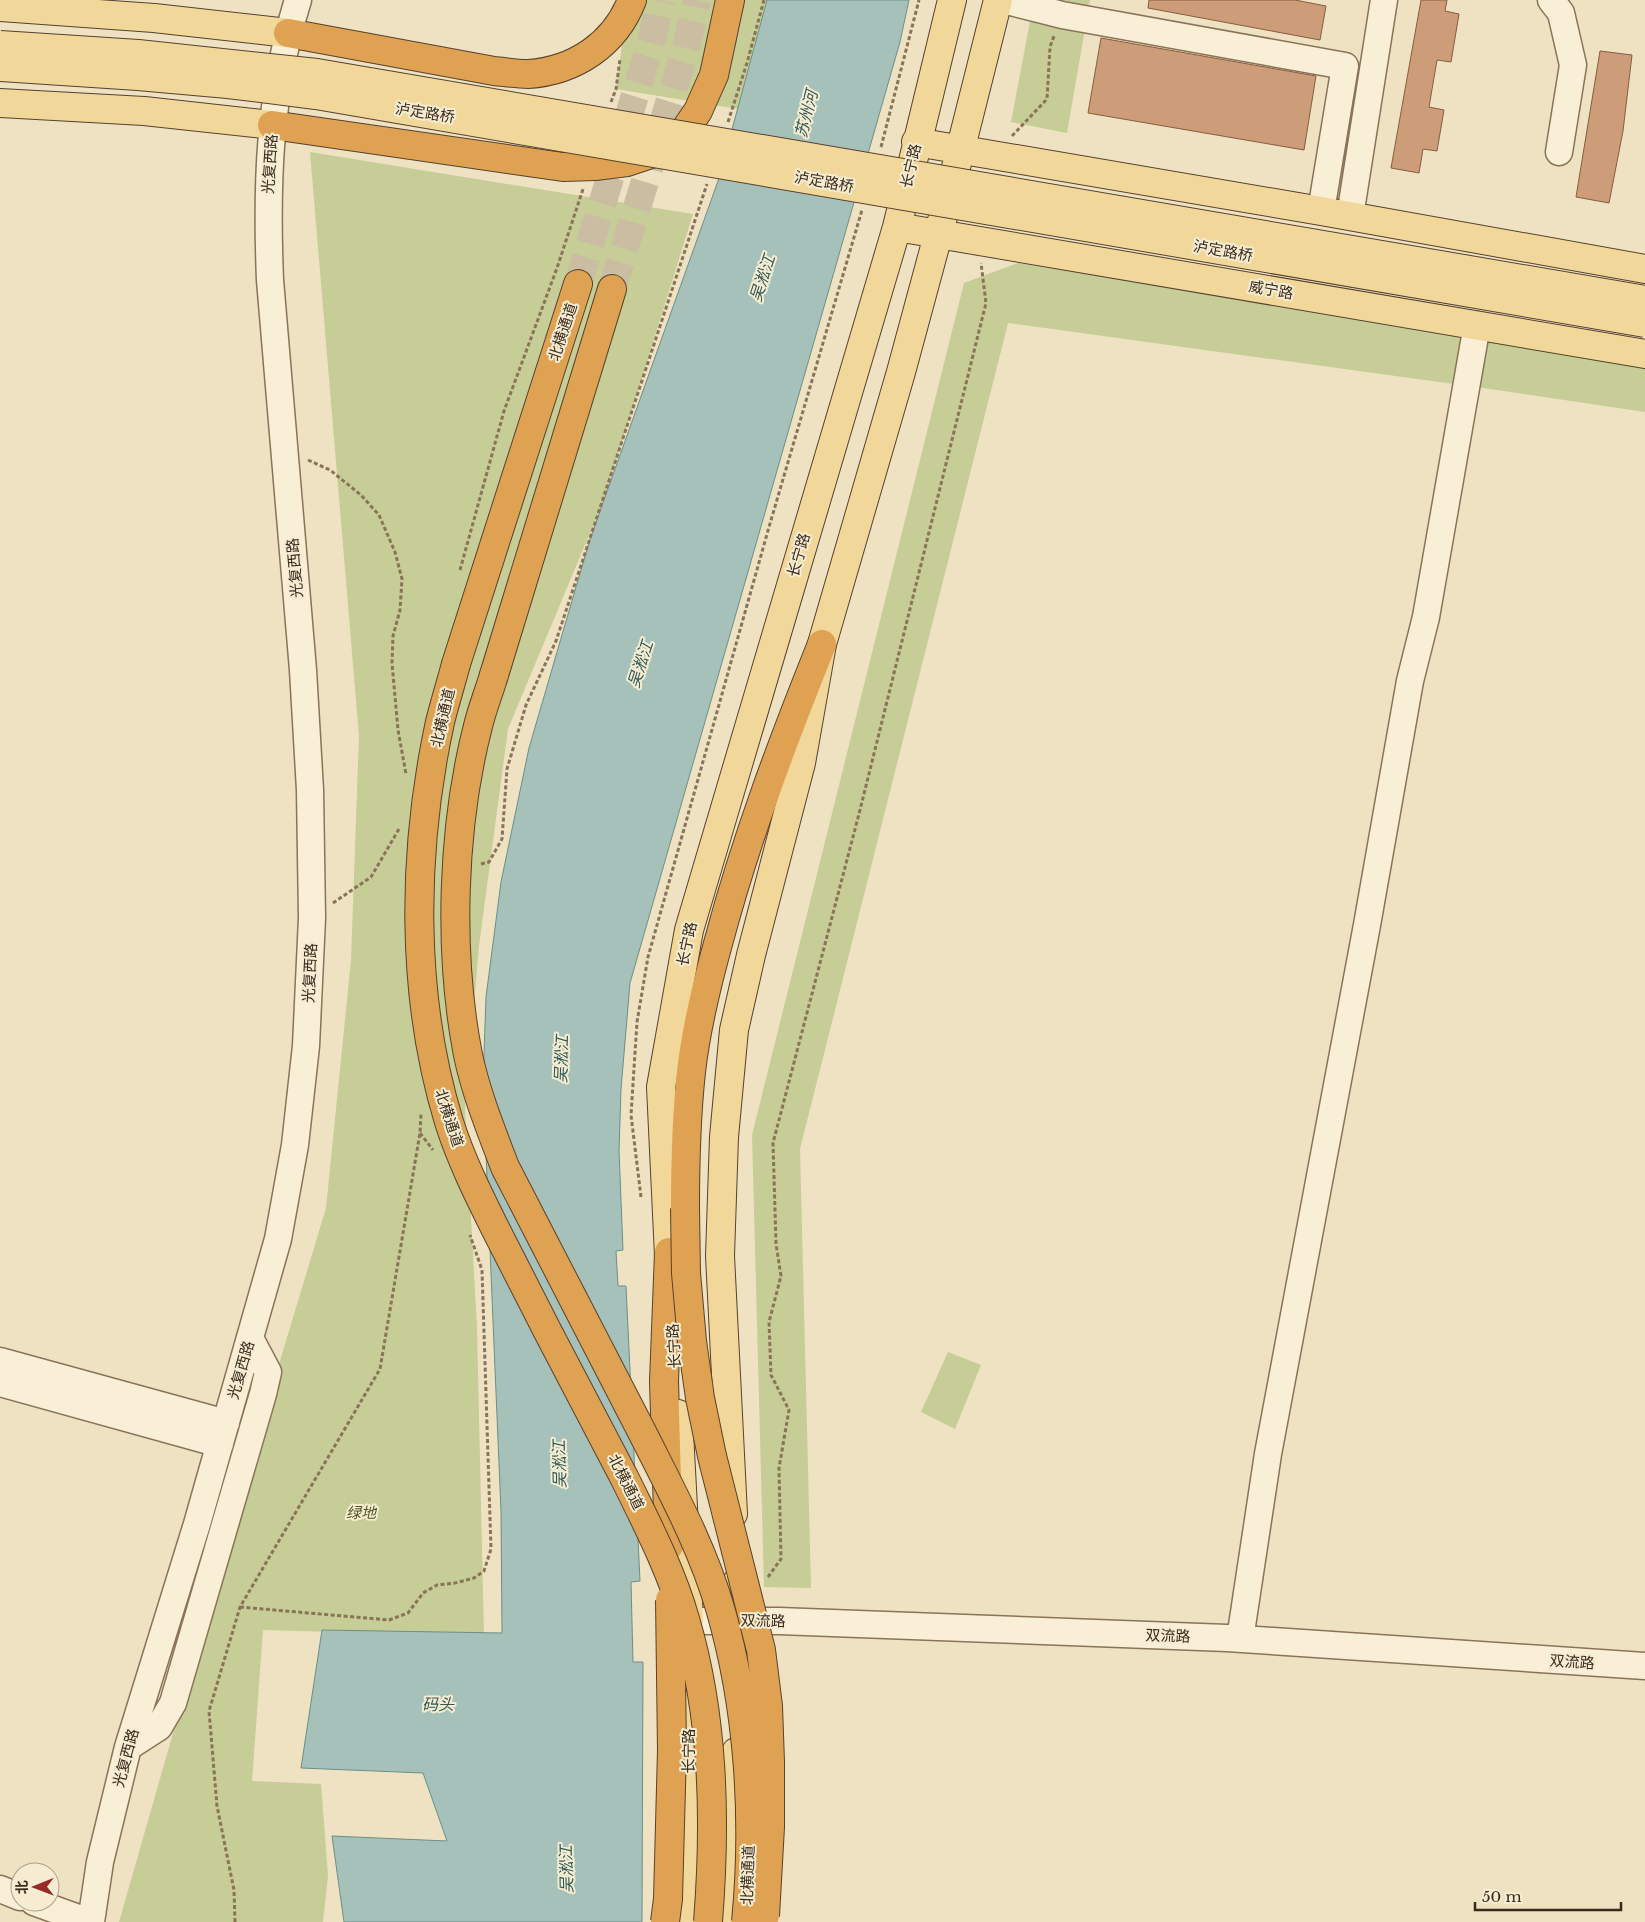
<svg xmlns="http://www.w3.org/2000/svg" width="1645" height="1922" viewBox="0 0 1645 1922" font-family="'Libre Baskerville','Noto Sans SC',serif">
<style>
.green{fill:#c6cd96}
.water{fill:#a5c1b9;stroke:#6c8f87}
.building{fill:#cd9c78;stroke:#885c3f}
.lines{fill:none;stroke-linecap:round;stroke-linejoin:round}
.highway-tunnel{stroke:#cabda2;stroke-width:28;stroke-dasharray:28 14;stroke-linecap:butt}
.minor-casing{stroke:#897359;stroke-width:29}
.major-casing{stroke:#56412e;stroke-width:30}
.highway-casing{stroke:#56412e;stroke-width:30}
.path{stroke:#897359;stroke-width:3;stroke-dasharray:4 2.5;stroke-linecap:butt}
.minor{stroke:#f9efd6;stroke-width:26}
.major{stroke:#f2d79a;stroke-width:28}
.highway{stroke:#dfa252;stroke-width:28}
.major-bridge-casing{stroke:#56412e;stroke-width:30;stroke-linecap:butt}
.highway-bridge-casing{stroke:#56412e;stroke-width:30;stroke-linecap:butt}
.major-bridge{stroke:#f2d79a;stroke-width:28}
.highway-bridge{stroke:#dfa252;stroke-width:28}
.labels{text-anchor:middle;stroke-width:4;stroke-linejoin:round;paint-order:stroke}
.street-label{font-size:15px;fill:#382b1e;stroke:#f6ecd2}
.park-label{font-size:15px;font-style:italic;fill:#495524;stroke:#f6ecd2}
.water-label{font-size:16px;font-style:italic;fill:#2d5856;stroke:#f6ecd2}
</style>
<rect width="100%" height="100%" fill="#eee2c3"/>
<path class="green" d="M628,0H767L738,109L616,89Z
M1034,0H1090L1067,133L1011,122Z
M310,152L693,214L605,497L508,729L479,946L465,1110L477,1327L484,1636L263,1630L252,1781L321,1784L328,1876L323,1922H119L267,1404L326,1208L351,960L359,736Z
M1018,263L1645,367V412L1483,388L1008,323L800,1149L811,1588L764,1587L752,1135L964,283Z
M948,1352L981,1365L955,1429L921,1412Z"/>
<path class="water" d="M767,0H909L900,42L630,983L621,1089L619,1151L623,1250L616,1251L618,1286H626L640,1581L631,1582L633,1662H643L642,1922H344L332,1836L447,1841L423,1773L301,1768L322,1630L502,1633L501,1511L483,1083L486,997L501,882L529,748L590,539L718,181Z"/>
<path class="building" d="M1149,0H1295L1326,6L1320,40L1148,8Z
M1421,0H1447L1445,11L1459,14L1451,62L1437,60L1429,107L1444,110L1437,151L1423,149L1419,173L1391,168Z
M1101,38L1316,76L1304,150L1088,113Z
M1600,51L1632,55L1623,131L1609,203L1576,197Z"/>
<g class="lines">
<path class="highway-tunnel" d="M578,284L652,39L661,0
M612,289L686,48L697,0"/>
<g class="minor-casing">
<path id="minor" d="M1003,0L1062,15L1345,66L1321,211
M1551,0L1561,13L1573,65L1559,152
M1350,216L1384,0
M0,1361L226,1423
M0,1383L220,1444
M689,1621H779L1227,1638L1645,1666
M1240,1639L1268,1454L1367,925L1410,681L1426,617L1477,325
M128,1747L159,1727L173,1703L263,1394L268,1372L250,1338
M0,1889L20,1897
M34,1902L89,1922
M91,1922L100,1862L128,1747L197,1524L278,1239L295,1145L306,1046L312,918L310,790L303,670L270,280C266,182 269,94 298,0"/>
</g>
<g class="major-casing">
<path id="major" d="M0,7L154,18L288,33
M0,103L144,111L272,125
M916,142L1321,211L1645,269
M897,227L1645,354
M670,1277L661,1087L689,930L897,227L952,0
M678,1414L689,1619
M733,1514L720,1256L724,1137L734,1030L751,955L801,763L822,644L901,372L950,191L998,0
M737,1582L739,1620L738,1664
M687,1922L689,1662
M732,1922L736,1752"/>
</g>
<g class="highway-casing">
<path id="highway" d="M288,33L494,71C505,72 517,74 528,74C575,71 615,44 632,0
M272,125L563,167L595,166L627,162L657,152L683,133L698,111L714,75L730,0
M456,664L578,284
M494,675L612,289
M685,1208C685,1163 686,1118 691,1072C696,1027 707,983 719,940C746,839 783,741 822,644
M669,1252L664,1381L669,1546"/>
</g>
<path class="path" d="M611,102L616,89L620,59
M728,122L747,63L764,0
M1012,136L1047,99L1050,47L1054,36
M881,147L919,0
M308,460L330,470L361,495L379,515L395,552L402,579L400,610L393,636L392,663L398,730L406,774
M460,570L504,411L557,268L583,189
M481,864L489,862L502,839L507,769L526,705L556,641L707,184
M333,903L371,877L399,829
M420,1133L433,1150
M641,1197L631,1115L637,1022L648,957L769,527L862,210
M768,1577L781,1559L779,1468L789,1410L771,1375L769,1322L781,1276L776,1244L773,1143L860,810L986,303L981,263
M240,1607L389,1620L408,1613L423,1593L437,1585L455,1583L474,1578L484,1571L491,1549L482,1270L470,1235
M235,1922L234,1890L217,1806L209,1711L240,1607L380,1369L420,1133L421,1113"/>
<use href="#minor" class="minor"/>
<use href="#major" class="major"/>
<use href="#highway" class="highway"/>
<g class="major-bridge-casing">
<path id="major-bridge" d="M0,45L138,54L317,73L1645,300
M0,67L138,76L228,84L316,95L1645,323"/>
</g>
<g class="highway-bridge-casing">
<path id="highway-bridge" d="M456,664C451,683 445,702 440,722C412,852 410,994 449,1122C461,1160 479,1196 497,1232C514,1265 531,1299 548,1332C574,1381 599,1430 625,1479C647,1524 671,1570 685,1619C714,1717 716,1821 708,1922
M494,675C489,692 482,709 478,726C452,827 448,952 468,1055C476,1093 491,1130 505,1167C550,1255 596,1342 641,1430C670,1488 702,1546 720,1608C749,1708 756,1819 746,1922
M685,1208L686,1273L692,1341L700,1398L712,1456L761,1650L768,1706L770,1762V1827L765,1916
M665,1922L668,1899L672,1750L670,1600"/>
</g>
<use href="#major-bridge" class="major-bridge"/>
<use href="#highway-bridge" class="highway-bridge"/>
</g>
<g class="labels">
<g class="street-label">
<text transform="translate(425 113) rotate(9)" y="5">泸定路桥</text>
<text transform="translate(270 164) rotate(-86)" y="5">光复西路</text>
<text transform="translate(911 166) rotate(-77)" y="5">长宁路</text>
<text transform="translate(824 182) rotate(10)" y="5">泸定路桥</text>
<text transform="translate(1223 251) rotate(10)" y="5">泸定路桥</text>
<text transform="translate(1271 290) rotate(10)" y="5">威宁路</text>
<text transform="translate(563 332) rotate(-72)" y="5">北横通道</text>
<text transform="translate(799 555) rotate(-74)" y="5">长宁路</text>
<text transform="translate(295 568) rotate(-95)" y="5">光复西路</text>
<text transform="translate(443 718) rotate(-77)" y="5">北横通道</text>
<text transform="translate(687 944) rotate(-78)" y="5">长宁路</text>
<text transform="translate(310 973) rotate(-87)" y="5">光复西路</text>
<text transform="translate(449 1118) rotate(72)" y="5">北横通道</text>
<text transform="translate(674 1346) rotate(-93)" y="5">长宁路</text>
<text transform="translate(241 1370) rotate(-74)" y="5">光复西路</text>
<text transform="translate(626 1482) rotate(63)" y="5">北横通道</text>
<text transform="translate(763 1621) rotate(1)" y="5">双流路</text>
<text transform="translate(1168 1636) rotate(2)" y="5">双流路</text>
<text transform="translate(1572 1662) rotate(4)" y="5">双流路</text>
<text transform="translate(689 1751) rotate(-90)" y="5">长宁路</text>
<text transform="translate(126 1758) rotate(-75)" y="5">光复西路</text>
<text transform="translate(748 1875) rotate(-88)" y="5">北横通道</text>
</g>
<g class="park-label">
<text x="361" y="1518">绿地</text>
</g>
<g class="water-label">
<text transform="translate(806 114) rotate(-76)" y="6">苏州河</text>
<text transform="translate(762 278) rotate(-72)" y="6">吴淞江</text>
<text transform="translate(640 664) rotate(-72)" y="6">吴淞江</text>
<text transform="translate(561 1059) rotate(-88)" y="6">吴淞江</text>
<text transform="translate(559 1464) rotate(-91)" y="6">吴淞江</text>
<text x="438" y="1710">码头</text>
<text transform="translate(566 1869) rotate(-91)" y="6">吴淞江</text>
</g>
</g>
<g transform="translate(35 1887) rotate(269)"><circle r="24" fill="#f6ecd2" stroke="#aa9f8a"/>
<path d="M0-4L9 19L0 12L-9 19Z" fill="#982929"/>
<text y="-8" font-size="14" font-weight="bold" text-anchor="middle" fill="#382b1e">北</text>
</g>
<path d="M1475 1902v8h146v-8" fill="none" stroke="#382b1e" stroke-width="2.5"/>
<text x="1482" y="1902" font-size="15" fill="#382b1e" stroke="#f6ecd2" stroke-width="4" paint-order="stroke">50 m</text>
</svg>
